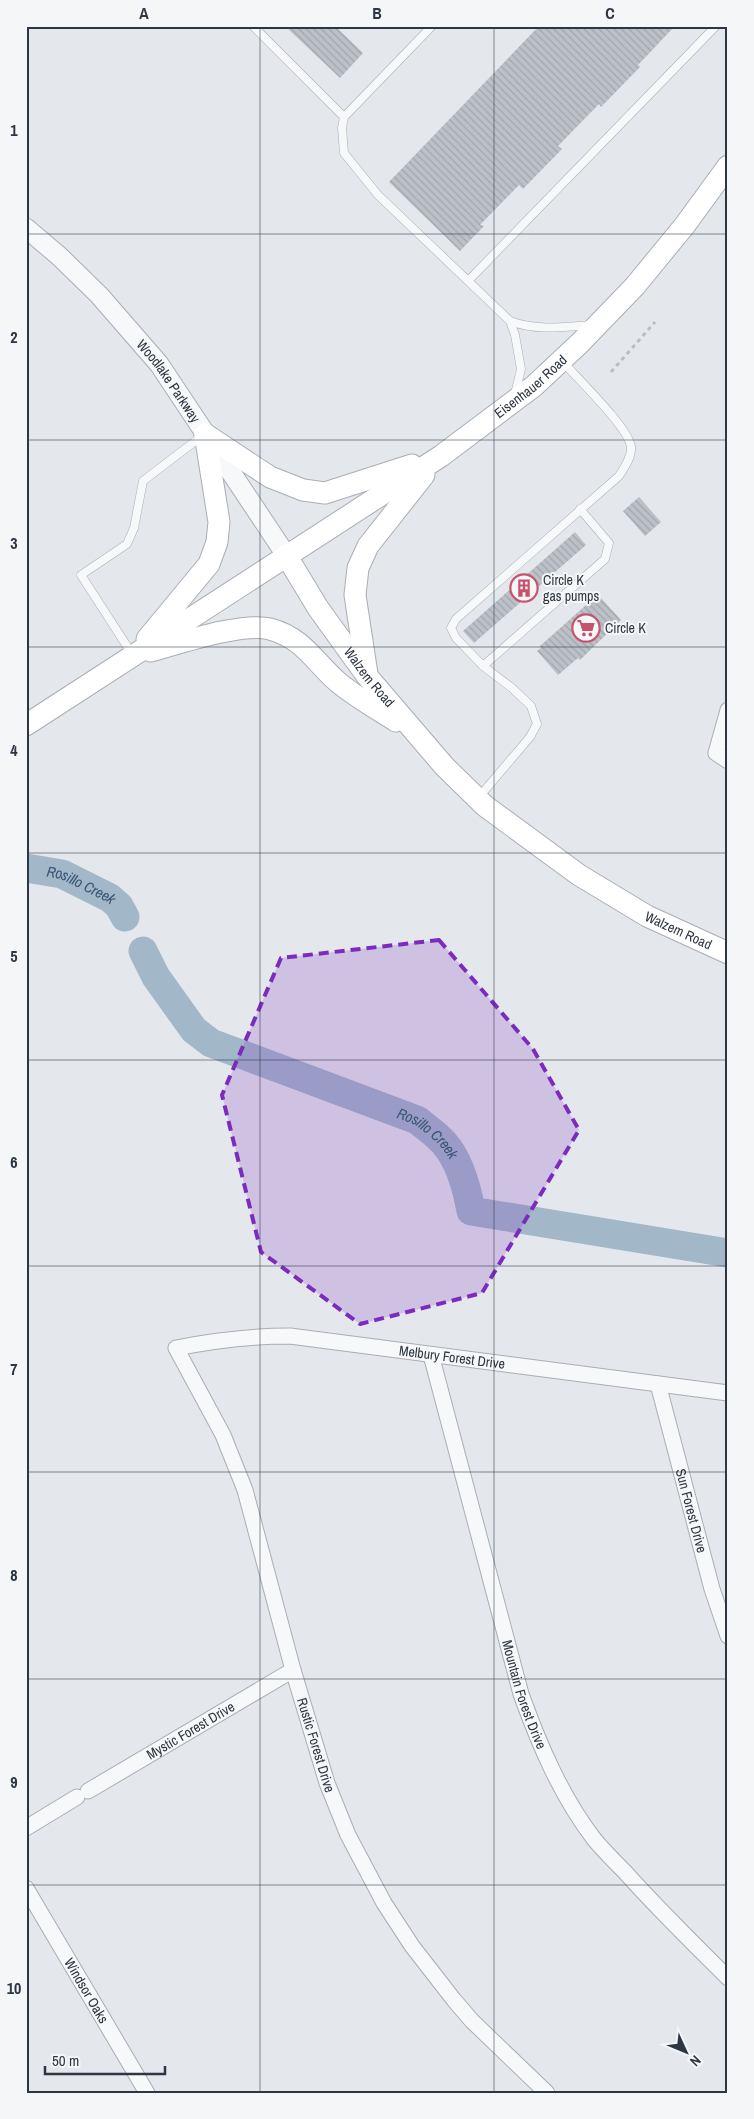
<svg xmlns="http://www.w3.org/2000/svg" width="754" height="2119" viewBox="0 0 754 2119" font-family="'Archivo Narrow',sans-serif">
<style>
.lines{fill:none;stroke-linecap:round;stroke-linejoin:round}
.river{stroke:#a2b7c8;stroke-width:29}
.building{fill:url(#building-back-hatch)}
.service-casing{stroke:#a9aeb5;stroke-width:9}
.minor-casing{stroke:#a9aeb5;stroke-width:17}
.tertiary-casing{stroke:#a9aeb5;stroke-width:21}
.secondary-casing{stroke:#a9aeb5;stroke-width:23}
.path{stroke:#babec2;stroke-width:3;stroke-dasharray:4 4;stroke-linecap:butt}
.service{stroke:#f6f8f9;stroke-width:8}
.minor{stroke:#f6f8f9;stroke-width:15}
.tertiary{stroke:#f6f8f9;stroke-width:19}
.secondary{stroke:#fff;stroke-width:21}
.marked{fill:#7b2cbf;fill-opacity:0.2;stroke:#7b2cbf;stroke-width:4;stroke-dasharray:10 6;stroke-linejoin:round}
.grid{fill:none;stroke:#2d3642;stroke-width:1;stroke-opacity:0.55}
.labels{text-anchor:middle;stroke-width:4;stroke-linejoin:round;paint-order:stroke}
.street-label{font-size:14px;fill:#2d3642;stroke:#f4f6f8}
.poi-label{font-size:14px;fill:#2d3642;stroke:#f4f6f8;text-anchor:start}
.water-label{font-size:15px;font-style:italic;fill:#395773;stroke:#f4f6f8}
.neatline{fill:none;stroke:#2d3642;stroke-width:2}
.grid-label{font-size:16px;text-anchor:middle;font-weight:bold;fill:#2d3642}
</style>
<defs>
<pattern id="building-back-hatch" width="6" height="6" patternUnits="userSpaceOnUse" patternTransform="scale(1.25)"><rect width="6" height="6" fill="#bbc1c7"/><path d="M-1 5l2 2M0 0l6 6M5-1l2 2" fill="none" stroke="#a1a6ac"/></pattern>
</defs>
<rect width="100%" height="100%" fill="#e4e7eb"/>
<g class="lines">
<g class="river">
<path id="s1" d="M26,868L62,874L110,898L119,906L125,917"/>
<path id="s2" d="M143,951L156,977L194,1030L211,1043L417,1120C426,1127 436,1134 444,1143C460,1161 467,1188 471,1211L728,1253"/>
</g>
</g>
<path class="building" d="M285,26H335L363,53L340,78Z
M539,26H675L638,65L640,67L601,107L599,104L558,146L562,149L523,189L519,185L480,225L484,226L460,251L389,182Z
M639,497L661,522L645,536L623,511Z
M575,532L586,545L474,643L463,631Z
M600,597L621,620L580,660L578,658L558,675L537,651L541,648L540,646L594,598L596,601Z"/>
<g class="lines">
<g class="service-casing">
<path id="service" d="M253,26L344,117L342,128L344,153L378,195L510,321C535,331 565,327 591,325
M344,117L432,26
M468,281L716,26
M510,321L515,335L521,369L515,394
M132,654L81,575L127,544L134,528L143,481L202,436
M483,666L605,559L609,543L580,509
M479,797L530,737L537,724L531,706L512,688L483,666L456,638L451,628L456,619L619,476C624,468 632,457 631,447C629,428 578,379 563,362"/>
</g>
<g class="minor-casing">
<g id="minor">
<path d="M728,710L716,753L728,761"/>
<path id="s3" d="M431,1355L521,1694C539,1744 561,1796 594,1839C603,1850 614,1861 625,1872C658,1909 693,1943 728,1978"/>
<path id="s4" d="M658,1384L712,1589L728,1636"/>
<path id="s5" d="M88,1791L293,1670"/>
<path d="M26,1828L77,1797"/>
<path id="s6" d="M26,1888L147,2093"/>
<path id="s7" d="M547,2093L472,2021L454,2000L412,1946L384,1903L348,1835L327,1783L293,1670L245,1490L223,1435L176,1348C216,1340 250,1336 290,1336L728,1393"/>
</g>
</g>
<g class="tertiary-casing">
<g id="tertiary">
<path id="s8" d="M26,228L59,256L99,295L159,364L286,555"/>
</g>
</g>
<g class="secondary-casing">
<g id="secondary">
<path d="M205,434L270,477L303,490L325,493L412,465"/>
<path id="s9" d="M286,555L318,608L367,676L445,767L485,806L579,875L647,916L728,953"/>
<path d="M147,639L209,564L217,542L219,522L205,434"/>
<path d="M151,651C180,643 242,622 270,629C304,638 315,663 339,683C356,697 377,709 396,721"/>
<path d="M367,674L355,595L358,568L368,546L424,475"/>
<path id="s10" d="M26,725L441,456L534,386L581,342L635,286L685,225L728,166"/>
</g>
</g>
<path class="path" d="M611,372L655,322"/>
<use href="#service" class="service"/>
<use href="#minor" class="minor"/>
<use href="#tertiary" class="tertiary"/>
<use href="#secondary" class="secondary"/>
</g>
<path class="marked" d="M439,940L533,1049L579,1130L482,1293L360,1324L261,1252L222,1095L281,958Z"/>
<path class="grid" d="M260,26V2093M494,26V2093M26,234H728M26,440H728M26,647H728M26,853H728M26,1060H728M26,1266H728M26,1472H728M26,1679H728M26,1885H728"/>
<defs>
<g id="building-ring" transform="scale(1.4375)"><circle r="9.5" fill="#f4f6f8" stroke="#c6536c" stroke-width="1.5"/><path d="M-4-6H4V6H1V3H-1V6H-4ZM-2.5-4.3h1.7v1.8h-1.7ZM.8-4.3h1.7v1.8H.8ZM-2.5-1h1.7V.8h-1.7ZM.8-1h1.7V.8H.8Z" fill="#c6536c"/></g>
<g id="supermarket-ring" transform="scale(1.4375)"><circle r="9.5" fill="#f4f6f8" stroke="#c6536c" stroke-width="1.5"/><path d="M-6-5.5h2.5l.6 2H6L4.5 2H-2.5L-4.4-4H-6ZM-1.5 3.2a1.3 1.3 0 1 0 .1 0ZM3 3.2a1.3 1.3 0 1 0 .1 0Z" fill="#c6536c"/></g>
</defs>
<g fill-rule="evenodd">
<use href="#building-ring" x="524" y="588"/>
<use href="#supermarket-ring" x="586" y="628"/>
</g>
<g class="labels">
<g class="street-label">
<text dy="5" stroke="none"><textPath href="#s8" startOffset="210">Woodlake Parkway</textPath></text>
<text dy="5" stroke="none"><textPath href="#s10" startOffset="608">Eisenhauer Road</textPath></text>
<text dy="5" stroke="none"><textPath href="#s9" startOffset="148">Walzem Road</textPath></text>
<text dy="5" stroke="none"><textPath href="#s9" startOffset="552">Walzem Road</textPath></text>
<text dy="5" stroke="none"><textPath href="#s7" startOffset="1125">Melbury Forest Drive</textPath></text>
<text dy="5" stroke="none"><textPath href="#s4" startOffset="131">Sun Forest Drive</textPath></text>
<text dy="5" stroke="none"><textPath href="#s3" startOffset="352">Mountain Forest Drive</textPath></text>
<text dy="5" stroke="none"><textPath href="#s5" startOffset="119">Mystic Forest Drive</textPath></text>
<text transform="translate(316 1745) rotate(73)" y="5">Rustic Forest Drive</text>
<text dy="5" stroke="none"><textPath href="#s6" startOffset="119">Windsor Oaks</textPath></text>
</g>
<g class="poi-label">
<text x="543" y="585">Circle K<tspan x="543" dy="16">gas pumps</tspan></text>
<text x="605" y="633">Circle K</text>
</g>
<g class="water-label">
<text dy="5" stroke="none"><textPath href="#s1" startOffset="58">Rosillo Creek</textPath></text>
<text dy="5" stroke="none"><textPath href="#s2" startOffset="352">Rosillo Creek</textPath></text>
</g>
</g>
<rect width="754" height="2119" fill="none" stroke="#f4f6f8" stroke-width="55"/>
<g transform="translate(686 2052) rotate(134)" stroke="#f4f6f8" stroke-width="4" paint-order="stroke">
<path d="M0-4L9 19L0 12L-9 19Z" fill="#2d3642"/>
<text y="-8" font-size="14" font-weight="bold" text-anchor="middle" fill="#2d3642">N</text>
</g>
<path d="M45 2066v8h120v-8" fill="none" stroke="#2d3642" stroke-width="2.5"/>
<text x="52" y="2066" font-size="15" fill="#2d3642" stroke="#f4f6f8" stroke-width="4" paint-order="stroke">50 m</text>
<rect x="28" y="28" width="698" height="2064" class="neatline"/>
<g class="grid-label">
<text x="144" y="19">A</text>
<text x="377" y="19">B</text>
<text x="610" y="19">C</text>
<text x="14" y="136">1</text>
<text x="14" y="343">2</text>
<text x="14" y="549">3</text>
<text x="14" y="756">4</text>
<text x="14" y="962">5</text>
<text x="14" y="1168">6</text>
<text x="14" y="1375">7</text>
<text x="14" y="1581">8</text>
<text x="14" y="1788">9</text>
<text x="14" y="1994">10</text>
</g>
</svg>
